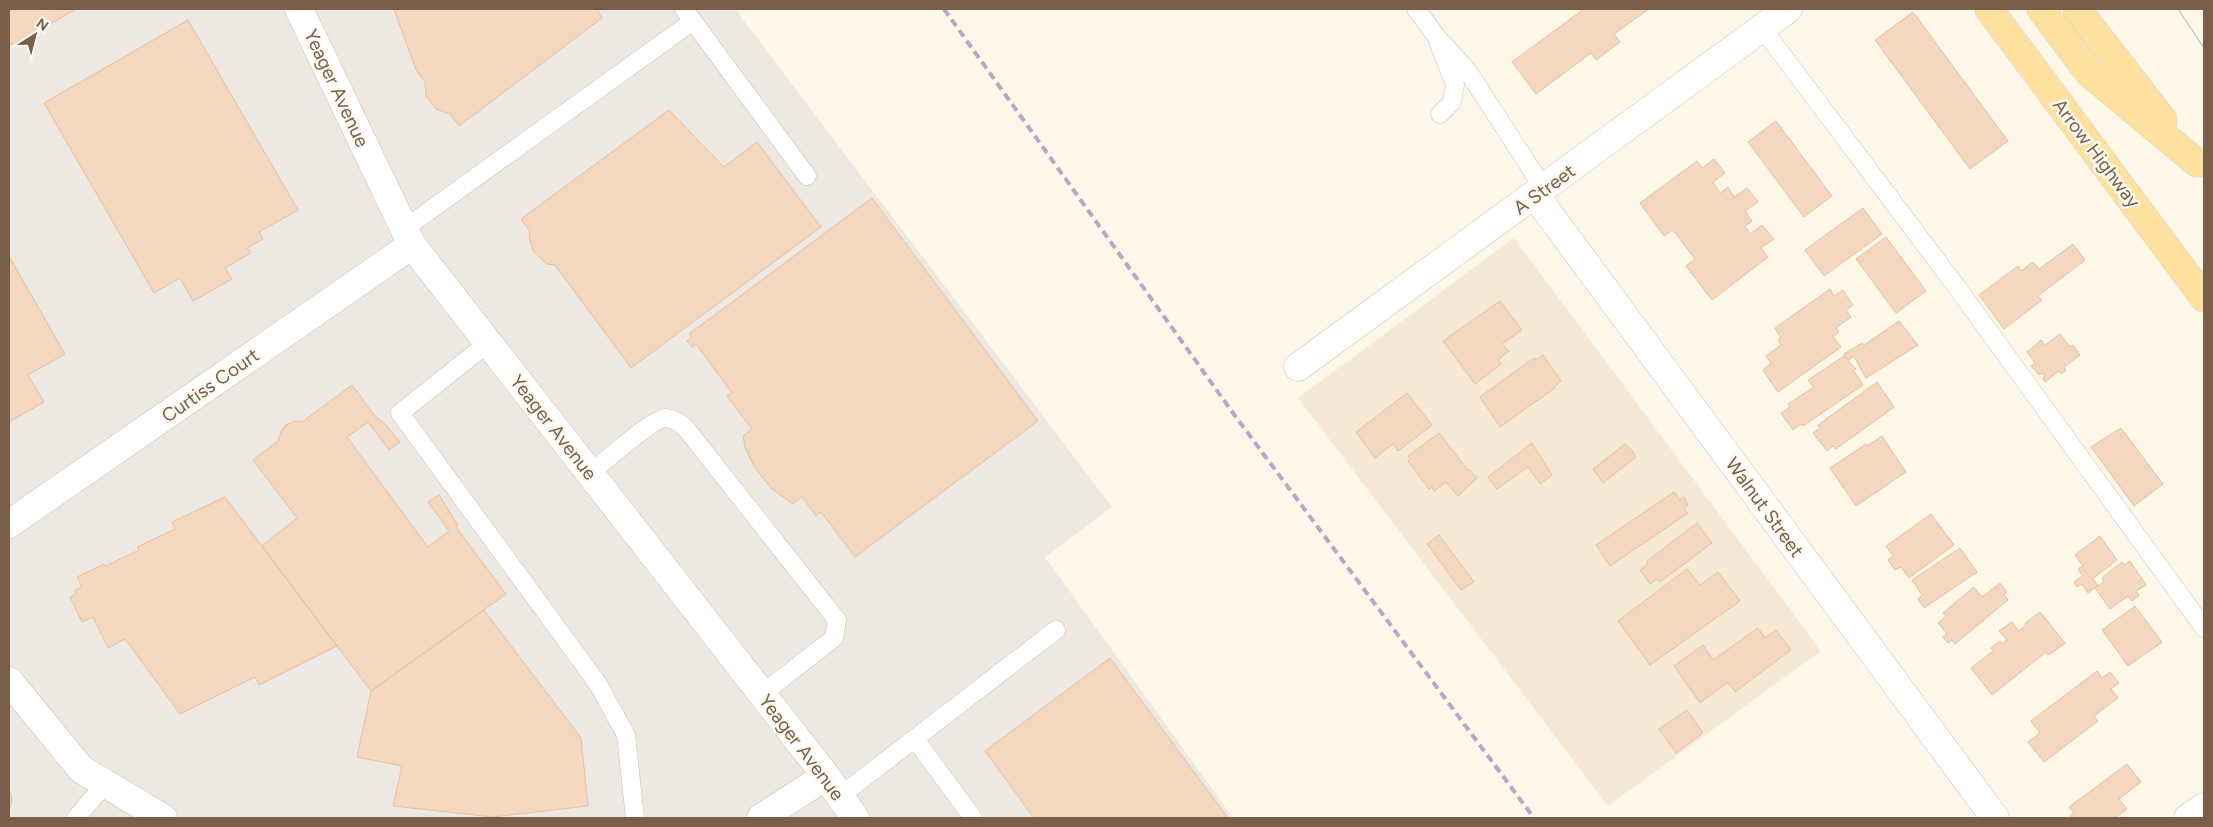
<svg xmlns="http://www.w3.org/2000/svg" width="2213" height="827" viewBox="0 0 2213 827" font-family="Figtree,sans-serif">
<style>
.residential{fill:#f5e9d6}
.industrial{fill:#eee8e2}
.building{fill:#f4d7bf;stroke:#e7bf9e}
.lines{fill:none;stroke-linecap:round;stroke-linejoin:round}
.service-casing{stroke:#d0bfad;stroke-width:19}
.minor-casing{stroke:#d0bfad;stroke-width:29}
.primary-casing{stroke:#dcd5d0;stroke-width:29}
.service{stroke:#fff;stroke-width:18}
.minor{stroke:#fff;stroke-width:28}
.primary{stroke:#fee09f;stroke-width:28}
.tram{stroke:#bba5c9;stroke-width:1}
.rail{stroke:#bba5c9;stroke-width:4;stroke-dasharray:8 5;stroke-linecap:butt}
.labels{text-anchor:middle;stroke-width:5;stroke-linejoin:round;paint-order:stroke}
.street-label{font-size:19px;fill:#795e4a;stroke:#fffaf0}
</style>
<rect width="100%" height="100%" fill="#fdf7e9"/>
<path class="residential" d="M1514,238L1821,651L1608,806L1298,398Z"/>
<path class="industrial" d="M9,9H735L1112,507L1045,557L1233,818H9Z"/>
<path class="building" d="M9,9H76L12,46L9,40Z
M394,9H597L602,18L459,126L450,114L436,109L426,96L425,82L416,70Z
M1584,9H1649L1614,34L1620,42L1596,60L1591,53L1536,94L1512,62Z
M1913,12L2008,141L1970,169L1875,40Z
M188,20L298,210L259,232L263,239L247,248L251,253L225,268L232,279L193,301L180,278L154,293L44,103Z
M669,110L724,167L757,142L821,227L631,368L555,265L547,264L533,251L529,237L530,231L521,219Z
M1776,121L1832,196L1804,217L1748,142Z
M1714,159L1725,173L1713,182L1720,193L1728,187L1734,197L1747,188L1758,202L1745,211L1752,221L1745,226L1750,234L1762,225L1774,239L1761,248L1768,257L1712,300L1686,266L1695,259L1673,230L1664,236L1640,203L1697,161L1702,168Z
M872,198L1038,421L855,557L821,512L816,516L802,497L793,504L772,489L763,478L754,466L745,447L743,436L752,429L727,396L732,393L696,344L692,347L687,341L692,337L689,334Z
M1863,208L1882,234L1824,276L1805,250Z
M1886,237L1926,291L1896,313L1856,259Z
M2073,244L2085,260L2038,296L2042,300L2004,329L1979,295L2018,266L2021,271L2033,262L2039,269Z
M9,256L65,354L28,375L44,402L9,422Z
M1830,289L1834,296L1843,290L1853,305L1846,310L1851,317L1836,328L1839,332L1833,337L1841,347L1778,392L1763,370L1771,363L1766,356L1781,345L1778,340L1781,338L1775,328Z
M1500,301L1522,330L1502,344L1509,351L1498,360L1501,364L1475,384L1443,341Z
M1899,321L1918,345L1866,378L1854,356L1848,360L1844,354L1862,343L1864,345Z
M2060,334L2070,347L2073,345L2080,355L2064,367L2066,370L2061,374L2059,371L2045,382L2043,379L2045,376L2042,373L2039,375L2031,366L2035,363L2027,352L2041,340L2045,345Z
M1543,355L1561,381L1555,386V388L1500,427L1480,397L1534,358L1536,360Z
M1844,356L1856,369L1854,371L1863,385L1803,426L1801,424L1793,430L1781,413L1790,407L1788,404L1814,387L1808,380Z
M1877,382L1894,407L1836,449L1833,446L1827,451L1813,433L1820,428L1818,425Z
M352,385L375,416L386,425L400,442L389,450L368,422L347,437L428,547L449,531L428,502L439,495L458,525L456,527L506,594L371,691L262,546L297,518L253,460L278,441L282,429L286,425L295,421L302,422Z
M1407,393L1432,425L1398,451L1393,444L1375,458L1356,432Z
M2121,428L2163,484L2134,506L2091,447Z
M1439,433L1468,470L1469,469L1477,478L1458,496L1446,482L1434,491L1432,487L1429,489L1408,461L1410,459L1408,456Z
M1882,436L1906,472L1856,506L1830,468L1866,444L1867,446Z
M1532,443L1552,475L1540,484L1528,467L1497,489L1488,477Z
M1625,444L1634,452H1632L1636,457L1603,483L1593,469Z
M1674,492L1680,500L1684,497L1688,505L1684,508L1688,513L1610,566L1596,545Z
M225,497L337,646L259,685L255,677L180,714L125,639L108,648L93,617L82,622L70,597L76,594L75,590L82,587L77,577L104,564L106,566L139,550L137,547L175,529L172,522Z
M1931,514L1954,545L1909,578L1901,567L1895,570L1888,560L1893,556L1886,546Z
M1697,523L1712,543L1660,582L1657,579L1650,584L1640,570L1648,564L1646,562Z
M1439,535L1474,582L1461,590L1427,544Z
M2100,536L2117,560L2092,579L2098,585L2088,593L2082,584L2077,587L2074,582L2086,572L2085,570L2081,574L2078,569L2083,566L2075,555Z
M1960,548L1977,572L1924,608L1918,599L1922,595L1912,580Z
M2130,561L2146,585L2136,591L2139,596L2132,601L2128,596L2110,609L2095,588L2104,582L2102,578L2113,569L2122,562L2124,565Z
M1687,569L1700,585L1718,572L1740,601L1650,665L1618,621Z
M2000,583L2007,592L2004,595L2008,600L1955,644L1952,640L1948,643L1943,637L1947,634L1938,623L1946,616L1943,613L1974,587L1982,597Z
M2135,606L2162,642L2128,666L2102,630Z
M484,610L581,738L588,806L493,817L393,806L402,766L357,757L371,691Z
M2040,612L2065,643L2049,655L2046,652L1992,695L1971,668L1993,651L1991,648L2000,641L2002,644L2007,640L1999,631L2012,622L2019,631L2026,625L2025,623Z
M1758,628L1765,638L1776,630L1791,650L1735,692L1728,682L1700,703L1674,666L1703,645L1713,660Z
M1110,658L1228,818H1034L985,751Z
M2097,671L2102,678L2110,672L2119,683L2111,689L2118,698L2094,716L2098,721L2044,762L2028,742L2040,733L2031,721Z
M1687,710L1703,733L1676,753L1659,729Z
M2127,764L2141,782L2119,799L2127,809L2115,818H2071L2070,816L2074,813L2069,807Z
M9,791L12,799L9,811Z"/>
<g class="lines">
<g class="service-casing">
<path id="service" d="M684,9L807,176
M1416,9L1436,36L1467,70L1544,189
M1762,28L1953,282L2204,628
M1439,44L1455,85L1452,102L1440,114
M404,229L693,21
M488,343L400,413L598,684L626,735L635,818
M590,473C603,463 653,418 666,418C673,418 679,423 684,426L837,620L834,638L762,694
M915,739L973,818
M840,796L1056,630
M76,818L105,784"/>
</g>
<g class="minor-casing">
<path id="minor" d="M299,9L412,245L826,776L855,818
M1535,195L1995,818
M1298,367L1788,9
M9,524L412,245
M9,681L81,769L163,818
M761,818L826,776
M2188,818L2204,807"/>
</g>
<g class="primary-casing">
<path id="primary" d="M1989,9L2204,298
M2041,9L2089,73L2197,163
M2077,9L2163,120"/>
</g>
<use href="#service" class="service"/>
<use href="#minor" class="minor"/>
<use href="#primary" class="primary"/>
<path class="tram" d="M2178,9L2204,48"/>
<path class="rail" d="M944,9L1233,413L1534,818"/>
</g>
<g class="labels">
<g class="street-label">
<text transform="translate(337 88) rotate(65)" y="7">Yeager Avenue</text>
<text transform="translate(2097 153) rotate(53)" y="7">Arrow Highway</text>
<text transform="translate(1544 189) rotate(-36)" y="7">A Street</text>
<text transform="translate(210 385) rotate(-35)" y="7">Curtiss Court</text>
<text transform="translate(554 427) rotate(52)" y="7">Yeager Avenue</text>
<text transform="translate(1765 507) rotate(54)" y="7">Walnut Street</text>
<text transform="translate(802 747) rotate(53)" y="7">Yeager Avenue</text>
</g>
</g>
<rect width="2213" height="827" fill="none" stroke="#795e4a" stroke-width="20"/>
<g transform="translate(35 35) rotate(36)" stroke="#fffaf0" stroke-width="4" paint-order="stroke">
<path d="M0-4L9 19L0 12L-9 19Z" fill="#795e4a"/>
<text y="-8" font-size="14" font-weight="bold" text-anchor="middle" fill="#795e4a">N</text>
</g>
</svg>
